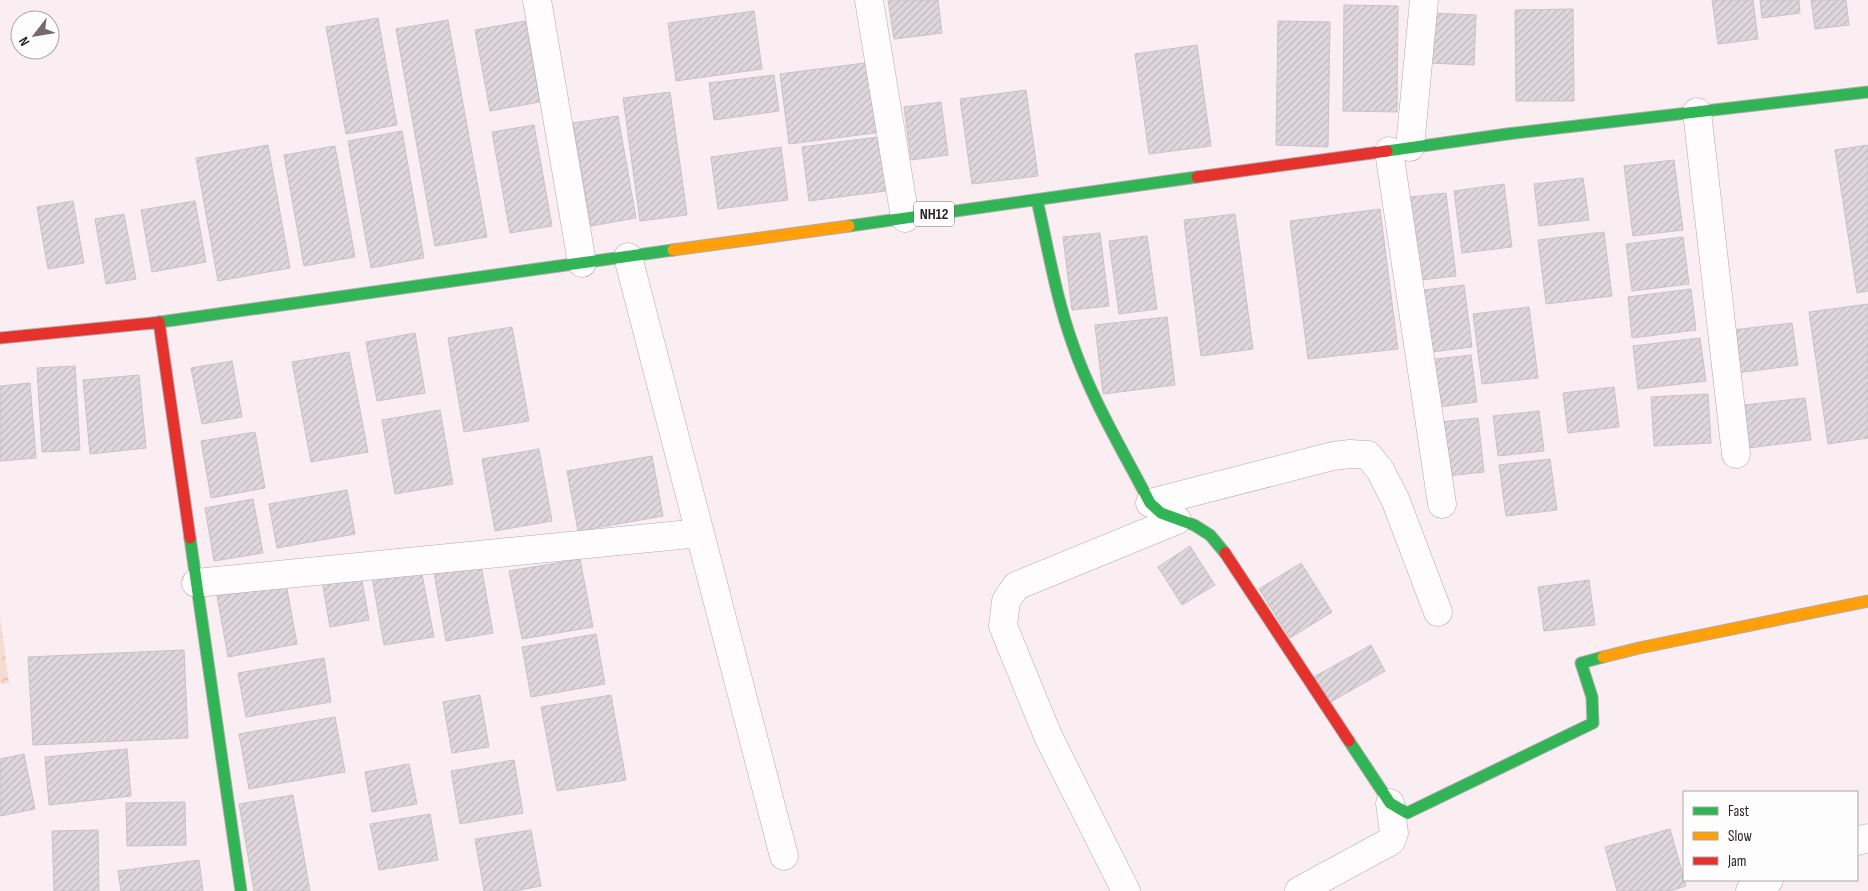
<svg xmlns="http://www.w3.org/2000/svg" width="1868" height="891" viewBox="0 0 1868 891" font-family="'Sofia Sans Condensed',sans-serif">
<style>
.forest{fill:url(#forest-crowns)}
.building{fill:url(#building-hatch);stroke:#cac2c6}
.lines{fill:none;stroke-linecap:round;stroke-linejoin:round}
.street-casing{stroke:#b2aaad;stroke-width:29}
.fast-casing{stroke:#b2aaad;stroke-width:13}
.slow-casing{stroke:#b2aaad;stroke-width:13}
.jam-casing{stroke:#b2aaad;stroke-width:13}
.street{stroke:#fefcfd;stroke-width:28}
.fast{stroke:#30b455;stroke-width:11}
.slow{stroke:#ff9f0a;stroke-width:11}
.jam{stroke:#e5322d;stroke-width:11}
.labels{text-anchor:middle;stroke-width:5;stroke-linejoin:round;paint-order:stroke}
.shield{fill:#fdfdfd;stroke:#696466;stroke-width:1}
.shield-label{font-size:15px;font-weight:bold;fill:#2a2325}
</style>
<defs>
<pattern id="forest-crowns" width="20" height="18" patternUnits="userSpaceOnUse" patternTransform="scale(1.25)"><rect width="20" height="18" fill="#f6dbd2"/><path d="M2 6a3 3 0 1 1 6 0M12 15a3 3 0 1 1 6 0" fill="none" stroke="#d3bcb4"/></pattern>
<pattern id="building-hatch" width="6" height="6" patternUnits="userSpaceOnUse" patternTransform="scale(1.25)"><rect width="6" height="6" fill="#dfd7db"/><path d="M-1 1l2-2M0 6l6-6M5 7l2-2" fill="none" stroke="#c0b8bc"/></pattern>
</defs>
<rect width="100%" height="100%" fill="#faeef2"/>
<path class="forest" d="M0,616L9,683L0,684Z"/>
<path class="building" d="M888,0H938L942,33L894,39Z
M1712,0H1753L1758,39L1718,44Z
M1760,0H1799L1800,13L1762,18Z
M1811,0H1846L1849,25L1815,29Z
M1344,5L1398,6L1397,112L1343,111Z
M1573,9L1574,101H1516L1515,10Z
M754,11L762,69L676,81L668,23Z
M1431,13L1476,15L1474,65L1429,63Z
M378,18L397,125L346,134L326,27Z
M448,20L487,237L435,246L396,29Z
M525,21L540,102L490,111L475,30Z
M1278,21L1330,22L1328,147L1276,145Z
M1197,45L1211,146L1149,154L1135,54Z
M872,62L882,132L789,144L780,74Z
M774,75L779,111L714,120L709,83Z
M1026,90L1038,176L972,184L960,99Z
M670,92L687,215L640,221L623,98Z
M941,102L948,155L911,160L904,107Z
M618,116L636,218L591,226L573,123Z
M534,125L552,226L510,233L492,132Z
M402,131L424,258L371,268L348,141Z
M885,136L893,190L809,201L802,147Z
M268,145L290,268L218,281L196,158Z
M1868,145V291L1857,293L1835,150Z
M335,146L355,257L304,266L284,155Z
M781,147L788,200L718,209L711,157Z
M1674,160L1683,230L1633,236L1624,166Z
M1583,178L1589,220L1539,226L1534,184Z
M1504,184L1512,247L1462,253L1454,191Z
M1446,193L1456,276L1413,281L1402,198Z
M73,201L84,263L48,269L37,207Z
M195,201L206,262L152,272L141,210Z
M1380,209L1398,349L1308,359L1290,221Z
M124,214L136,279L106,284L95,219Z
M1235,214L1253,349L1201,356L1184,220Z
M1604,232L1612,296L1546,304L1538,240Z
M1100,233L1109,306L1072,310L1063,237Z
M1147,236L1157,309L1119,314L1109,241Z
M1683,237L1689,284L1632,291L1626,244Z
M1464,285L1472,347L1424,353L1416,291Z
M1691,289L1696,330L1632,338L1628,297Z
M1868,304V438L1828,444L1809,312Z
M1529,307L1538,378L1482,384L1473,314Z
M1167,317L1175,385L1103,394L1095,325Z
M1792,323L1798,365L1737,373L1732,330Z
M512,327L529,421L464,432L448,338Z
M415,333L425,393L377,401L366,342Z
M1700,338L1706,381L1638,389L1633,346Z
M349,352L368,452L311,462L292,362Z
M1471,355L1477,402L1432,408L1426,360Z
M232,361L242,417L202,424L191,368Z
M75,366L80,450L42,452L37,368Z
M139,375L146,448L90,454L83,380Z
M30,383L36,458L0,461V386Z
M1614,387L1619,427L1568,433L1563,393Z
M1708,394L1711,443L1654,446L1651,397Z
M1805,398L1811,440L1749,448L1744,405Z
M440,410L453,484L395,494L382,420Z
M1539,411L1544,451L1498,456L1493,416Z
M1478,418L1484,472L1447,476L1440,422Z
M255,432L265,488L211,498L201,441Z
M539,449L552,521L495,531L482,459Z
M652,456L663,516L578,531L567,471Z
M1550,459L1557,510L1506,516L1499,465Z
M347,490L355,534L277,548L269,504Z
M253,499L263,553L214,561L205,508Z
M1190,546L1215,585L1182,605L1158,567Z
M580,559L593,627L522,639L509,571Z
M1301,563L1332,612L1290,638L1259,589Z
M420,564L434,637L384,645L371,572Z
M481,565L493,633L446,641L434,573Z
M360,569L369,620L330,627L321,576Z
M1589,580L1595,625L1544,631L1538,587Z
M286,584L297,644L228,657L217,596Z
M596,634L605,684L531,697L522,647Z
M1371,645L1385,671L1327,704L1312,678Z
M184,650L188,738L33,745L28,657Z
M324,658L331,702L246,717L238,673Z
M480,695L489,747L452,753L443,702Z
M611,695L626,780L557,791L541,707Z
M335,717L345,772L249,789L239,734Z
M127,749L131,796L49,805L45,757Z
M24,754L35,809L0,816V759Z
M514,760L523,813L460,824L451,771Z
M409,764L417,804L372,812L365,772Z
M293,795L310,891H254L239,804Z
M185,802L186,845L127,846L126,803Z
M430,814L438,860L379,870L370,824Z
M1670,829L1686,886L1670,891H1617L1605,847Z
M98,830L99,891H54L52,831Z
M531,830L541,886L514,891H484L475,839Z
M199,860L203,891H121L118,871Z"/>
<g class="lines">
<g class="street-casing">
<path id="street" d="M537,0L582,263
M869,0L905,218
M1697,112L1736,454
M1410,147L1424,0
M1389,151L1442,504
M628,257L784,856
M1150,503L1333,456L1350,454L1368,455L1380,470L1395,499L1438,612
M196,583L700,533
M1857,841L1868,838
M1126,891L1048,736L1003,626L1006,601L1016,586L1177,520
M1299,891L1391,841L1394,833L1390,803
M1750,891L1769,880"/>
</g>
<g class="fast-casing">
<path id="fast" d="M1387,151L1507,134L1868,92
M1037,200C1048,248 1056,298 1073,345C1092,400 1123,451 1150,503L1161,513L1194,525L1210,535L1225,553
M849,226L1197,177
M153,323L673,250
M190,538L241,891
M1349,741L1390,803L1407,813L1593,723L1592,697L1581,663L1603,657"/>
</g>
<g class="slow-casing">
<path id="slow" d="M673,250L849,226
M1603,657L1639,648L1868,601"/>
</g>
<g class="jam-casing">
<path id="jam" d="M1197,177L1387,151
M159,322L190,538
M0,338L153,323
M1225,553L1349,741"/>
</g>
<use href="#street" class="street"/>
<use href="#fast" class="fast"/>
<use href="#slow" class="slow"/>
<use href="#jam" class="jam"/>
</g>
<g class="labels">
<rect class="shield" x="914" y="201.5" width="40" height="25" rx="4"/>
<g class="shield-label">
<text x="934" y="219">NH12</text>
</g>
</g>
<rect x="1683" y="791" width="175" height="90" fill="#fdfdfd" stroke="#a9a6a7"/>
<rect x="1693" y="807" width="25" height="8" fill="#30b455" stroke="#a9a6a7"/>
<text x="1728" y="816" font-size="15" fill="#2a2325">Fast</text>
<rect x="1693" y="832" width="25" height="8" fill="#ff9f0a" stroke="#a9a6a7"/>
<text x="1728" y="841" font-size="15" fill="#2a2325">Slow</text>
<rect x="1693" y="857" width="25" height="8" fill="#e5322d" stroke="#a9a6a7"/>
<text x="1728" y="866" font-size="15" fill="#2a2325">Jam</text>
<g transform="translate(35 35) rotate(239)"><circle r="24" fill="#fdfdfd" stroke="#a9a6a7"/>
<path d="M0-4L9 19L0 12L-9 19Z" fill="#736a6d"/>
<text y="-8" font-size="14" font-weight="bold" text-anchor="middle" fill="#2a2325">N</text>
</g>
</svg>
